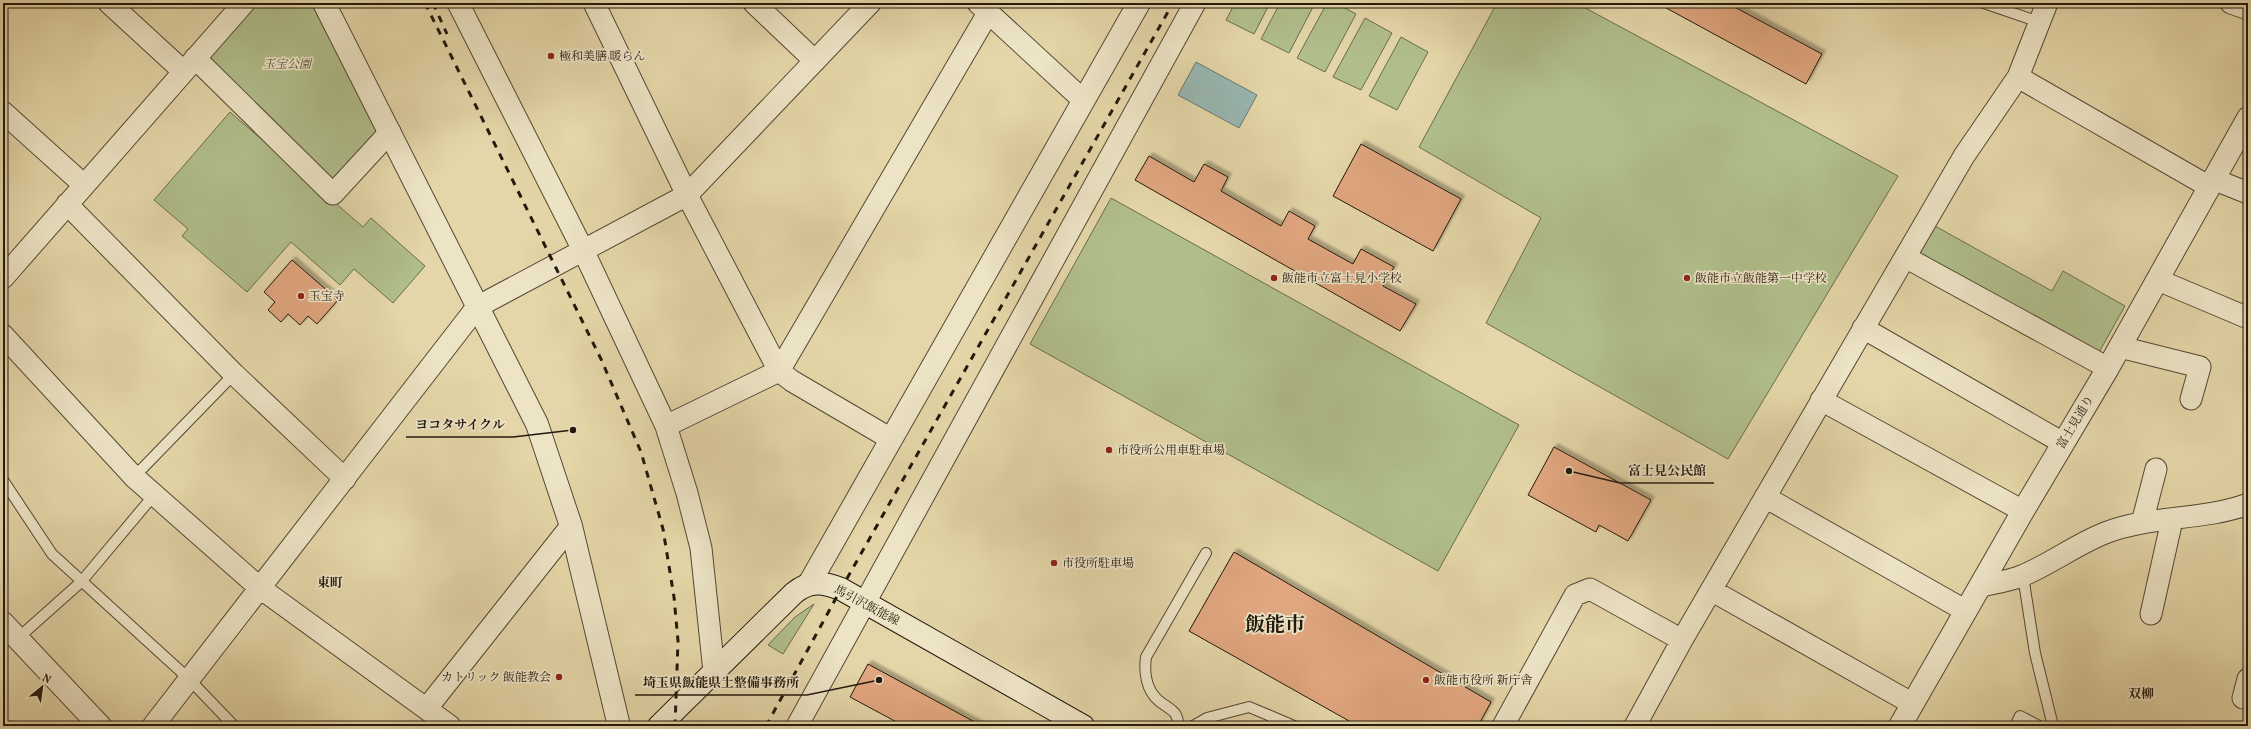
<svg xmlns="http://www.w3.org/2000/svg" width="2251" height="729" viewBox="0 0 2251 729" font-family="Vollkorn,'Noto Serif JP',serif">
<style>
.green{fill:#b0be8b;stroke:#6a6c4c}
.water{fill:#98b7b2;stroke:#6a7870}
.building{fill:#e0a67f;stroke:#24190d;filter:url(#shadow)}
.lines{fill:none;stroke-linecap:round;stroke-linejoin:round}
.service-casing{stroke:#544834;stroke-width:12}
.minor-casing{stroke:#544834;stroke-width:23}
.tertiary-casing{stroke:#544834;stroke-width:24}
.secondary-casing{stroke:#24190d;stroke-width:24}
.service{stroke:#ede4c6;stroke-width:10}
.minor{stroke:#ede4c6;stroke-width:21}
.tertiary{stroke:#ede4c6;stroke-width:22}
.secondary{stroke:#ede4c6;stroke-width:22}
.rail{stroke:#24190d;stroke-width:3;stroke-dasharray:7 7;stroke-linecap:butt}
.poi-dot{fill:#8f2418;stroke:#ede4c6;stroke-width:1.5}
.labels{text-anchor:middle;stroke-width:3.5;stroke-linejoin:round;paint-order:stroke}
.poi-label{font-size:12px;fill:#24190d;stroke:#ede4c6;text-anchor:start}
.park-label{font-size:12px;font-style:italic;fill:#4e4b33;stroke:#ede4c6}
.street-label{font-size:12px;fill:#24190d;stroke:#ede4c6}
.neighbourhood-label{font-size:13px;font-weight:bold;fill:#24190d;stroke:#ede4c6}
.town-label{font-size:20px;font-weight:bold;fill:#24190d;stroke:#ede4c6}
.leader{fill:none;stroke:#24190d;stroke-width:1.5}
.callout-dot{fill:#24190d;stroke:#ede4c6;stroke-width:1.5}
.callout-label{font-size:13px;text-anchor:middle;font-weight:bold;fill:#24190d;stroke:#ede4c6;stroke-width:3.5;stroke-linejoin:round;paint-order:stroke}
</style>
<defs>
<filter id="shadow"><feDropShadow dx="3.5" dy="-3.5" stdDeviation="1" flood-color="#0004"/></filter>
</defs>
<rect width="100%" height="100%" fill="#e4d6a8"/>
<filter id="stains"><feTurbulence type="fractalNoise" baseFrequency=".005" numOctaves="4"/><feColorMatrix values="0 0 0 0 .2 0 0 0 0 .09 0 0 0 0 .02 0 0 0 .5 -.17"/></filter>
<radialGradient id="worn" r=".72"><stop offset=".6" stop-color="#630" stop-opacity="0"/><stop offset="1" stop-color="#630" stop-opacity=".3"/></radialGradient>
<path class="green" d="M244,3H324L390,132L333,194L195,58Z
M1235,3H1270L1254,34L1226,20Z
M1280,3H1315L1289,53L1261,39Z
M1327,3H1336L1356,14L1325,72L1297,58Z
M1497,3H1576L1898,176L1728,459L1486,323L1541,218L1419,147Z
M1365,18L1392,33L1361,90L1333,77Z
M1401,37L1428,52L1397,110L1369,96Z
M230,112L363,227L371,218L425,266L393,303L354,269L340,285L291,242L247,292L182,236L188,229L154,200Z
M1111,198L1519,425L1438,571L1030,344Z
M1935,226L2052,291L2063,271L2125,306L2098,354L1919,254Z
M814,604L783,654L768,645L795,617Z"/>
<path class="water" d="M1196,62L1257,95L1239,128L1178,95Z"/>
<path class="building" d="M1657,3H1727L1822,54L1806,84Z
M1361,144L1461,199L1433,251L1333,196Z
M1149,156L1194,182L1204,164L1228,177L1221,191L1281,226L1289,211L1315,226L1308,239L1353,264L1361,249L1394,267L1383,286L1416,304L1400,331L1135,180Z
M292,260L338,300L317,324L308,316L300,325L288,314L281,322L268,310L275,302L264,292Z
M1554,447L1651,500L1628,541L1599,525L1596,532L1528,495Z
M1234,552L1491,702L1478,726H1358L1189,631Z
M868,664L982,726H904L850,697Z"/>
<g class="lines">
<g class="service-casing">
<path id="service" d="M1984,3L2039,22
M134,477L234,374
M3,480L52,554L188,678L234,726
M2023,576L2035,653L2053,726
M17,639L81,582L154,495
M1273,717L1294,726
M1178,726C1179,711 1169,709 1159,701C1146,690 1144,672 1146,657L1206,553
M1193,726L1207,718L1249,707L1273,717L1272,726
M2015,726L2020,716L2039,726"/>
</g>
<g class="minor-casing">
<path id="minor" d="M109,3L183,71
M458,3L583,250L666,426L687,493L701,548L714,672
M594,3L687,195L779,371L792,381L891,439
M754,3L815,61
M978,3L1083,100
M2231,3L2248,9
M195,58L333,194L390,132
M2018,77L2208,186
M3,112L84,185
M2213,179L2248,193
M67,204L234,374L345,479
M1905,257L2108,368
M3,278L244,3
M2158,280L2248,318
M1863,328L2063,443
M3,335L134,477L260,588L450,726
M2120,347L2200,367L2191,399
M1821,400L2023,511
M666,426L779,371L988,13
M1765,497L1966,611
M2142,523L2156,469
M1980,586C1994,583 2011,581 2024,575C2052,563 2077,544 2105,533C2151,515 2202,521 2248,504
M1711,590L1913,704
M2151,614L2172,520
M2243,698L2248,679
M427,708L571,526
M153,726L477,307L687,195L870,3
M797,726L1195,3
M1503,726L1575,595L1590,589L1682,640
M1635,726L1682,640L1964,156L2018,77L2047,3"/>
</g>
<g class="tertiary-casing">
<path id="tertiary" d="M324,3L537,424L571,526L619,726
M809,584L1139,3
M3,623L100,726
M1900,726L2023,511L2108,368L2248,118"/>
</g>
<g class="secondary-casing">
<path id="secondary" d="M659,726L794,593C810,580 823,582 841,589L1083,726"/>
</g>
<use href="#service" class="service"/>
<use href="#minor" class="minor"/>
<use href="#tertiary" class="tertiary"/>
<use href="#secondary" class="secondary"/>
<path class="rail" d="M425,3L601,359L641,452L663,529L674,597L678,641L675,726
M433,3L447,34
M766,726L841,589L1173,3"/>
</g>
<g class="poi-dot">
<circle cx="551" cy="56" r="4"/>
<circle cx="1274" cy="278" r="4"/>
<circle cx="1687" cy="278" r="4"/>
<circle cx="301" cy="296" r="4"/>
<circle cx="1109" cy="450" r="4"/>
<circle cx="1054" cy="563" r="4"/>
<circle cx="559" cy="677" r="4"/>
<circle cx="1426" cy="680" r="4"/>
</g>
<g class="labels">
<g class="poi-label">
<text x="559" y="60">極和美膳 暖らん</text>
<text x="1282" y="282">飯能市立富士見小学校</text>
<text x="1695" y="282">飯能市立飯能第一中学校</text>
<text x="309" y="300">玉宝寺</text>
<text x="1117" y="454">市役所公用車駐車場</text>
<text x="1062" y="567">市役所駐車場</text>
<text x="551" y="681" text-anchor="end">カトリック 飯能教会</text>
<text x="1434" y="684">飯能市役所 新庁舎</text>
</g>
<g class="park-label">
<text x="287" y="68">玉宝公園</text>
</g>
<g class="street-label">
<text transform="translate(2075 422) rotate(-59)" y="4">富士見通り</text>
<text transform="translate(867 605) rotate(28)" y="4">馬引沢飯能線</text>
</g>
<g class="neighbourhood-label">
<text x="330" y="587">東町</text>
<text x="2141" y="698">双柳</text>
</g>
<g class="town-label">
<text x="1275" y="631">飯能市</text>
</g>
</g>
<path class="leader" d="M573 430L513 437H406M1569 471L1620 483H1714M879 680L807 695H635"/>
<g class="callout-dot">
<circle cx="573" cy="430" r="4"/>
<circle cx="1569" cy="471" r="4"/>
<circle cx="879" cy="680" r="4"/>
</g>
<g class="callout-label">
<text x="460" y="429">ヨコタサイクル</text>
<text x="1667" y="475">富士見公民館</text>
<text x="721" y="687">埼玉県飯能県土整備事務所</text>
</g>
<rect width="2251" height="729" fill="none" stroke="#e4d6a8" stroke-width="16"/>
<rect x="4" y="4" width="2243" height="721" fill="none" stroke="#24190d" stroke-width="2"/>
<rect x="8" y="8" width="2235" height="713" fill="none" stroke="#24190d"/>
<g transform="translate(42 687) rotate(29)" stroke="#ede4c6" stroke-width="3" paint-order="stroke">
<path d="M0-3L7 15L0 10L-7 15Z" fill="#24190d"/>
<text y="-6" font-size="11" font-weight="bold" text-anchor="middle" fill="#24190d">N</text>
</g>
<rect width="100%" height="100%" filter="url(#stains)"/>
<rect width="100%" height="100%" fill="url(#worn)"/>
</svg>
